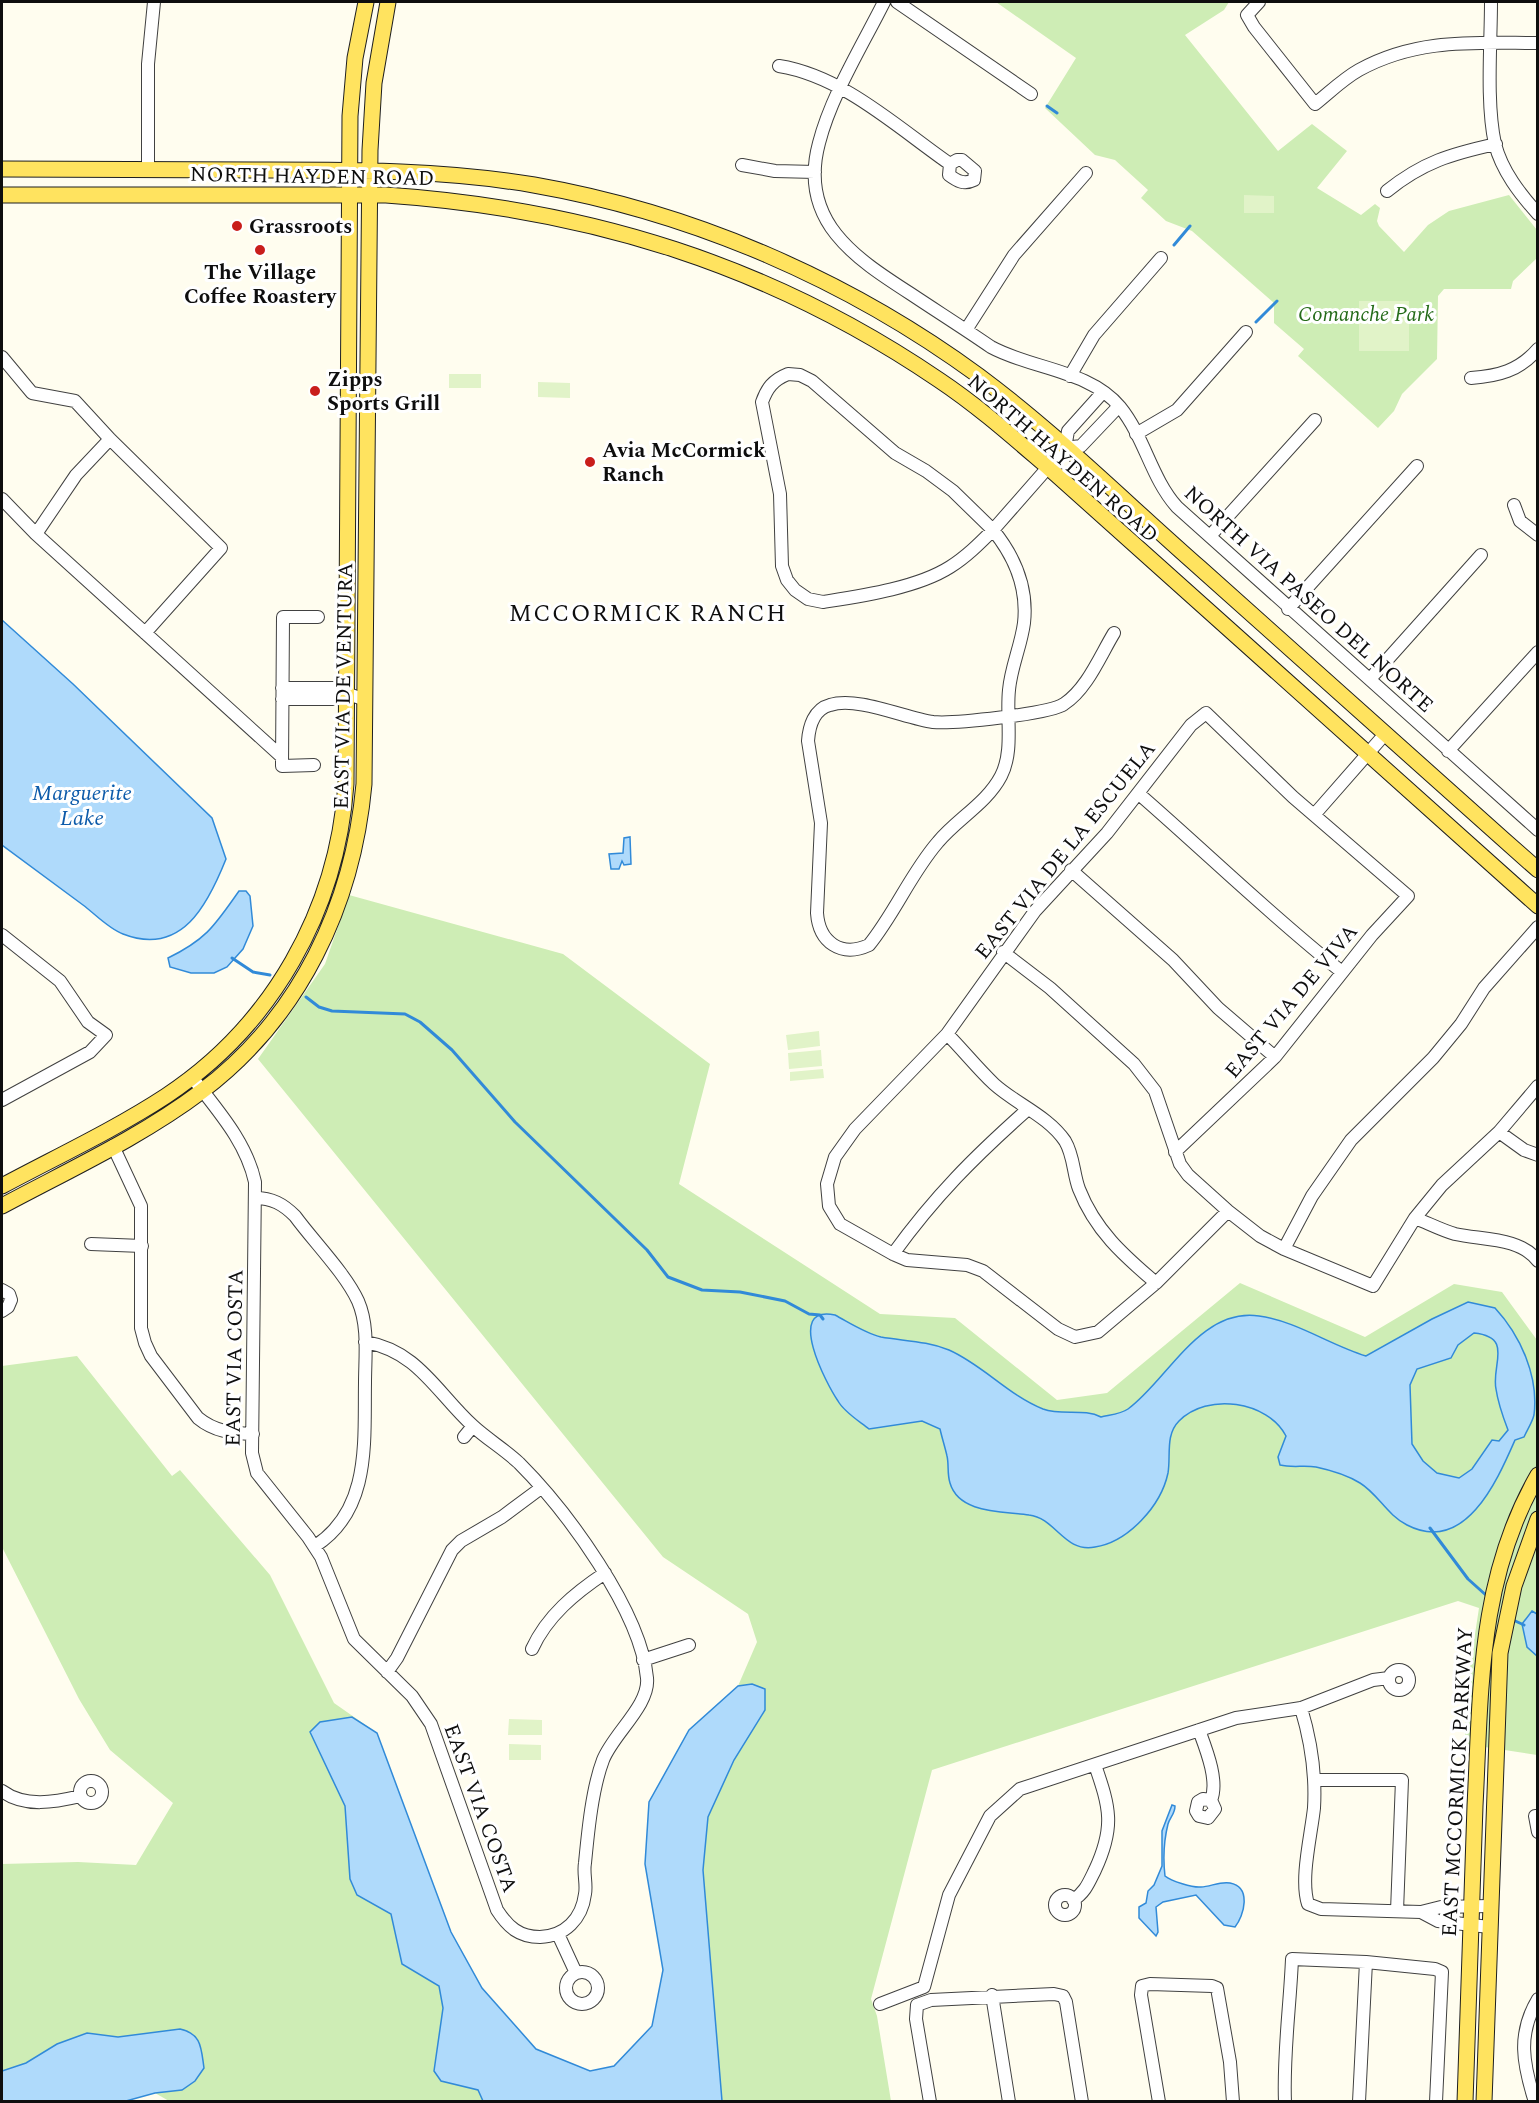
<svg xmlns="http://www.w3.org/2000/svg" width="1539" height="2103" viewBox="0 0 1539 2103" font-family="Spectral,serif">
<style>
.green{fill:#ceedb5}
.pitch{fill:#e1f3c8}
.water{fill:#afdafb;stroke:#318ad8;stroke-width:1.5;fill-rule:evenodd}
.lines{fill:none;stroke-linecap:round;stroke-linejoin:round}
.stream{stroke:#318ad8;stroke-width:3}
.minor-casing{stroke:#414141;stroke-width:14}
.major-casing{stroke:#1f1f1f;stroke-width:17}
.minor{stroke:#fff;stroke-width:12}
.major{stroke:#ffe35f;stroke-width:15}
.poi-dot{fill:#c91e1b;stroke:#fff;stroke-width:2}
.labels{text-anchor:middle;stroke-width:6;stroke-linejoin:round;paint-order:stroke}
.street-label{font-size:21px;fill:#0e0e0e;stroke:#fff}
.poi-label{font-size:21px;font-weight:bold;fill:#0e0e0e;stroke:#fff;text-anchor:start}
.park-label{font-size:21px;font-style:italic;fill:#246b19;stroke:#fff}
.water-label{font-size:22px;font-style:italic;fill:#0d5baa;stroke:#fff}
.quarter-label{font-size:24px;letter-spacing:1.5px;fill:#0e0e0e;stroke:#fff}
</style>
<rect width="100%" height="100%" fill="#fffdef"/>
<path class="green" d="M996,2H1229L1224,10L1185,35L1278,151L1312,124L1347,151L1317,188L1361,215L1375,204L1380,208L1377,221L1379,226L1404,252L1428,225L1449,211L1509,195L1537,230V258L1513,281L1511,289H1444L1438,296L1437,359L1402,394L1394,411L1378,428L1298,356L1304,349L1274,323V303L1192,231L1166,221L1141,198L1148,190L1115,160L1095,155L1045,108L1076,58Z
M349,895L563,954L710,1064L679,1184L880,1314L955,1318L1057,1400L1107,1393L1240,1283L1365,1337L1454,1284L1502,1292L1537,1340V1755L1465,1744L1466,1693L1479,1608L1458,1601L932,1770L871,1999L877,2016L891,2101H169L155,2093L182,2090L180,2029L118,2037L87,2033L57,2044L26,2063L2,2071V1864L78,1862L136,1865L173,1803L110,1750L79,1699L2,1547V1366L77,1356L172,1476L180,1470L270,1575L334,1703L377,1733L451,1932L482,1988L536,2049L590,2071L614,2066L652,2026L663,1970L645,1864L649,1802L689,1730L738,1686L757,1642L748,1614L663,1557L258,1059L325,964Z"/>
<path class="pitch" d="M1244,195L1274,196V213H1244Z
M1359,301H1409V351H1359Z
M449,374H481V388H449Z
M538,382L570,383V398L538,397Z
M819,1031L820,1046L788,1050L786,1035Z
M821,1050L822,1066L789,1069L788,1053Z
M823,1069L824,1078L790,1081V1072Z
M509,1719L542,1720V1735H508Z
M509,1744L541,1745V1760H509Z"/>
<path class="water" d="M2,620L73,684L212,818L226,859C208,904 182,957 123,934C109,929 95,914 83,905C56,885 29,865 2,845Z
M630,837L631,864L624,865L622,861L619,869H611L609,854L623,853L624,838Z
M239,891H246L250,896L253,926L243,949L227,967L214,973H191L170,967L168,958C207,939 215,925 239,891Z
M1468,1302L1495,1308C1520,1335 1539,1376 1534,1415C1532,1423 1527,1430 1524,1437L1515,1440C1497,1481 1465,1555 1407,1525C1387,1515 1378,1494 1360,1483C1347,1475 1330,1470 1316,1467C1304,1465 1292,1468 1280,1465L1278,1457L1286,1436C1268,1401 1207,1392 1179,1421C1165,1435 1171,1456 1168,1473C1161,1506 1128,1542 1095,1547C1064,1553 1056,1518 1029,1515C1003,1511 959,1514 950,1483C947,1474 949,1464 947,1456C945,1447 942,1438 940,1429L922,1421L869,1429C859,1421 844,1412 838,1401C827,1385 784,1304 835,1315C850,1323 865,1333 881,1337C904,1341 927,1341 949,1350C983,1365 1008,1395 1043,1409C1062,1416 1084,1408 1101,1417C1109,1415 1121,1414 1128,1409C1167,1381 1200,1307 1259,1316C1296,1321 1330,1345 1366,1356L1432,1319ZM1474,1333C1514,1337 1491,1365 1496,1389C1498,1403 1503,1417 1508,1430L1499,1441L1492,1440L1472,1469L1459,1478L1437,1473L1423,1461L1412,1444L1410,1385L1417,1369L1451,1358L1458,1345Z
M1532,1611L1537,1614V1656L1527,1647L1522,1624Z
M752,1684L765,1689V1710L734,1760L708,1817L703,1870L722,2101H483L478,2090L441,2081L434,2071L443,2008L439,1986L402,1964L391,1914L357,1895L350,1879L345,1806L310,1732L320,1722L352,1717L377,1733L451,1932L482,1988L536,2049L590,2071L614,2066L652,2026L663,1970L645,1864L649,1802L689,1730L738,1686Z
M1172,1805L1175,1806C1175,1814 1170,1817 1168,1824C1164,1840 1163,1859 1165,1876C1171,1881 1193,1888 1201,1887C1210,1887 1220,1881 1230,1883C1252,1887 1244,1916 1235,1927L1224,1925L1196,1895L1163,1902L1156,1907L1158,1932L1156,1936L1139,1918V1907L1146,1903L1148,1891L1154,1885L1162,1866V1831Z
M180,2029C202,2034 201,2048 204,2068L195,2081L182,2090L155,2093L126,2101H2V2071L26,2063L57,2044L87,2033L118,2037Z"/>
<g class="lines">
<path class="stream" d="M1047,106L1057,113
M1174,245L1190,226
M1256,322L1277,301
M232,958L253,972L270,975
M306,997L319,1007L332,1011L405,1014L420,1022L452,1050L515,1122L647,1250L668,1277L702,1290L740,1292L785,1301L809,1314L820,1315L823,1319
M1430,1528L1468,1579L1487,1596
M1511,1619L1524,1625"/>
<g class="minor-casing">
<path id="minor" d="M884,2C862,46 831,96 819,143C798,221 855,258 911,294C938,312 965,329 991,347C1031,369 1090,370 1120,407C1145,438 1151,478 1177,507L1538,830
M897,2L1031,94
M1259,2L1247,15L1254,27L1315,104C1330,92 1343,79 1359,70C1417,38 1474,43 1538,43
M1491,2C1491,44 1486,103 1495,144C1502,171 1520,194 1538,214
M779,66C843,76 898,128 950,164
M957,160H962L975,171L974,180C964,185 957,181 949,175L950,164Z
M742,165L775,171L815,172
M148,170V64L154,2
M1387,191C1423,162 1451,154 1496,144
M966,330L1014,255L1086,173
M2,357L32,393L75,401L110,439L221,548L145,633
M788,374L800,375L812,381L895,453L926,471L953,491L993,530C979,544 966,557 950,567C917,588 861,596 823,602L808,599L795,590L787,580L782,566L780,494L762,402C767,388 773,380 788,374Z
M1070,376L1094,335L1161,258
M1471,378C1498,376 1519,371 1538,349
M1103,392L1068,431L1065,448L993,530C1015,557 1028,587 1024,623C1021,646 1011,667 1009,690C1006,718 1014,751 1001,776C987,803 957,819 938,842C911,873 895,913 869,945C841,958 819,942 817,913L821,823L808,741C809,727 814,709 830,705C857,696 905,718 933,722C952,724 1050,714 1064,704C1087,689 1100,656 1114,633
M1136,434L1177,410L1246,332
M110,439L76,475L36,534L282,757
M1065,448L1081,446L1119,406
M2,499L36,534
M1514,505L1520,521L1538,535
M1210,536L1315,420
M1288,609L1417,466
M1370,679L1481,555
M282,688H340L348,694L366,700
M282,699H341L348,694
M1448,751L1538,652
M314,765L282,766L283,617H318
M1139,794C1207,853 1271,916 1342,972
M1314,815L1385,734
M1071,870L1173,960L1218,1008L1275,1057
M2,935L60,981L88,1022L106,1035L90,1052L2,1100
M1003,952L1050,988L1134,1064L1155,1091L1180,1164L1188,1175L1228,1211L1260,1236L1284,1249L1373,1286L1415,1218L1442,1185L1499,1132L1538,1086
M947,1034C963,1050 977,1068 994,1084C1016,1104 1048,1116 1065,1141C1074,1156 1073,1173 1079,1189C1095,1230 1123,1255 1156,1283
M192,1077C217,1110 246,1141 255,1182L252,1453L257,1473L308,1537L321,1557L354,1639L412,1696L431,1724L497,1910C508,1927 519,1937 540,1937C565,1936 582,1919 585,1894C587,1884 583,1873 585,1863C588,1832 592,1789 603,1760C613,1734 650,1705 647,1678C641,1611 566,1510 519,1463C504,1449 487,1439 473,1426C436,1392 418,1351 365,1342
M1499,1132L1524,1150L1538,1155
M113,1146L141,1206V1328L145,1343L151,1356L198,1418C215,1432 232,1433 253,1434
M1175,1152L1275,1057L1372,935L1408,896L1293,797L1206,713L1191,725L1107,833L1035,911L947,1034L855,1129L835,1157L827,1184L829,1206L840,1224L893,1254L907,1260L967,1265L983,1271L1058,1329L1075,1337L1098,1332L1156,1283L1228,1211
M255,1198C272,1198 283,1204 295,1216C314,1242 345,1273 358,1301C369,1326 365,1357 365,1383C364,1442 371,1510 315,1546
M1415,1218C1428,1223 1441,1230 1455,1234C1482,1240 1520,1237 1538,1261
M91,1244L142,1246
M1284,1249L1312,1196L1351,1140L1433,1058L1461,1024L1484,988L1538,927
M893,1254C935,1196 974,1157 1028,1109
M2,1290L9,1294L11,1300L8,1307L2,1311
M464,1437L473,1426
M532,1649C547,1616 575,1593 605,1573
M643,1660L689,1645
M1389 1680a10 10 0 1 1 20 0a10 10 0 1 1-20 0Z
M387,1672L397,1658L452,1550L461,1541L502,1517L541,1488
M1301,1708C1311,1741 1316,1774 1314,1808C1311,1836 1300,1879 1308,1904L1321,1909L1421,1912L1438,1921L1489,1927
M1199,1730C1206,1749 1219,1781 1211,1800L1215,1809L1208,1818L1199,1816L1196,1811L1198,1802L1203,1799L1211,1800
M1314,1780H1402L1397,1911
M80 1792a11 11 0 1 1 22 0a11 11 0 1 1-22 0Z
M2,1791C25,1808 55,1802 81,1796
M1538,1816H1535L1538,1832
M1055 1905a10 10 0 1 1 20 0a10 10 0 1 1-20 0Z
M1073,1900C1085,1893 1089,1882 1095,1870C1115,1827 1110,1808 1095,1765
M1421,1912L1441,1907L1489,1906
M558,1934L576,1973
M566 1988a16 16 0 1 1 32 0a16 16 0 1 1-32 0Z
M992,1995L1009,2102
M880,2004L924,1987L949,1895L990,1816L1020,1789L1236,1718L1301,1708L1373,1680L1389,1678
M930,2102L916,2019L917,2005L931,2000L1054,1994L1063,1996L1066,2002L1082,2102
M1159,2102L1141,1995L1142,1986L1150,1984L1212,1986L1217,1988L1230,2062L1233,2102
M1285,2102C1283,2054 1290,2007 1292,1959L1366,1962L1435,1969L1442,1972L1436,2102
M1359,2102L1366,1962
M1535,2102C1523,2064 1517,2034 1538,1999"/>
</g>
<g class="major-casing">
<path id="major" d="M2,169C90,170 179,170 268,170C357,170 445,170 534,185C694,213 848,280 979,376C1057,434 1127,504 1200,568C1313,669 1425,770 1538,870
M2,195H386C589,209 770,265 939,380C978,406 1014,438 1049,468L1538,906
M2,1186C56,1157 114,1130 166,1096C272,1026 337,911 346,784L350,116L355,58L366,2
M2,1206C69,1170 141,1137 202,1091C300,1017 353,905 364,784L370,150L374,83L388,2
M1465,2102C1468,2003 1471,1904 1475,1806C1481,1690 1478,1579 1538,1475
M1484,2102L1500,1653L1514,1586L1538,1519"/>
</g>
<use href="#minor" class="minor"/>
<use href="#major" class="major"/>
</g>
<g class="poi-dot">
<circle cx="237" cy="226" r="6"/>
<circle cx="260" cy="250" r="6"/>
<circle cx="315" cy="391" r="6"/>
<circle cx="590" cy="462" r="6"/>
</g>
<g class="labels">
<g class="street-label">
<text transform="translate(312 176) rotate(1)" y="7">NORTH HAYDEN ROAD</text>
<text transform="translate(1063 458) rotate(41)" y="7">NORTH HAYDEN ROAD</text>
<text transform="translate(1309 599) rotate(42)" y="7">NORTH VIA PASEO DEL NORTE</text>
<text transform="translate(343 686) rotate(-89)" y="7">EAST VIA DE VENTURA</text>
<text transform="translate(1065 850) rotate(-51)" y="7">EAST VIA DE LA ESCUELA</text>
<text transform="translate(1291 1001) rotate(-50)" y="7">EAST VIA DE VIVA</text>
<text transform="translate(234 1358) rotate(-89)" y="7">EAST VIA COSTA</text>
<text transform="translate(1457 1782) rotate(-87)" y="7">EAST MCCORMICK PARKWAY</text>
<text transform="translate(481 1808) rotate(70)" y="7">EAST VIA COSTA</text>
</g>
<g class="poi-label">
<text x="249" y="233">Grassroots</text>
<text x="260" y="279" text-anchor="middle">The Village<tspan x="260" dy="24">Coffee Roastery</tspan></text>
<text x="327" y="386">Zipps<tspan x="327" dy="24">Sports Grill</tspan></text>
<text x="602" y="457">Avia McCormick<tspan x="602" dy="24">Ranch</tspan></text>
</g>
<g class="park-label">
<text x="1366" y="321">Comanche Park</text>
</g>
<g class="water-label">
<text x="82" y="800">Marguerite<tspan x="82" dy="25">Lake</tspan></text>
</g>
<g class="quarter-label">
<text x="648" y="621">MCCORMICK RANCH</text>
</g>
</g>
<rect width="1539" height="2103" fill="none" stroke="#0e0e0e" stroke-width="6"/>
</svg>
